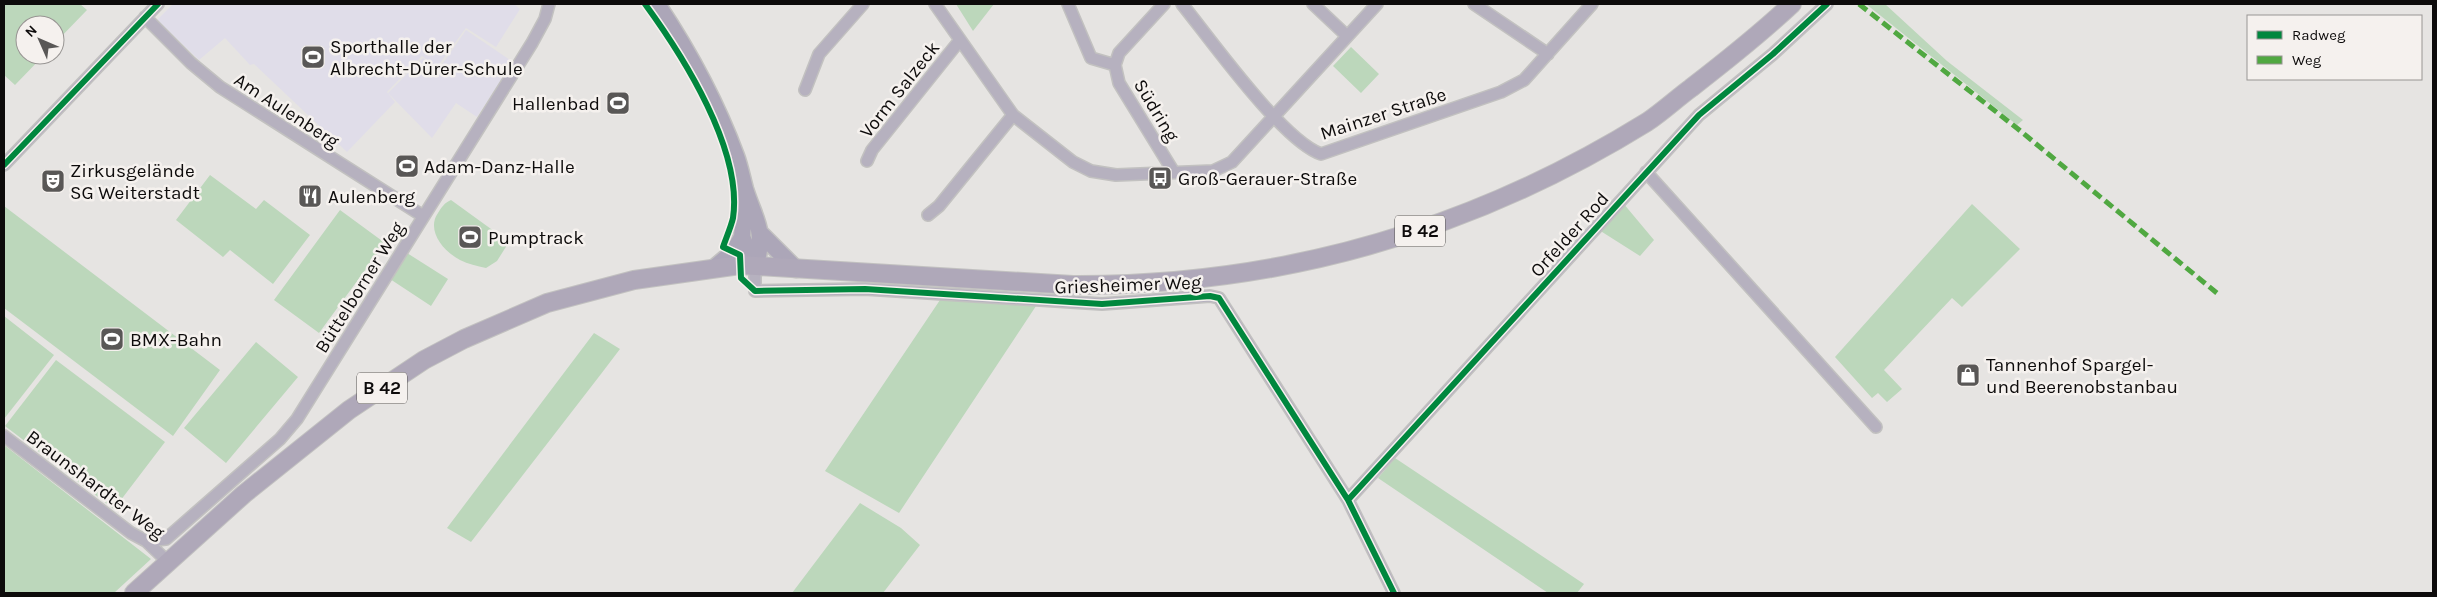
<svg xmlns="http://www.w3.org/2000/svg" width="2437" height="597" viewBox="0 0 2437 597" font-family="Karla,sans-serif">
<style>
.education{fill:#e0dde9}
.green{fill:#bcd7bb}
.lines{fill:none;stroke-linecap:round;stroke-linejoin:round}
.minor-casing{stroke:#c2c1c0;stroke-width:14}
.secondary-casing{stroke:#c2c1c0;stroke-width:19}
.primary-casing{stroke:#c2c1c0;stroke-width:20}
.minor{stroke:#b6b1bf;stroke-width:11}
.secondary{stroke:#aca6b8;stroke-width:16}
.primary{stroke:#afa8b9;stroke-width:18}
.quiet{stroke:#50a841;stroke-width:5;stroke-dasharray:10 5;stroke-linecap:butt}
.cycleway-casing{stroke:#f5f1ee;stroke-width:9}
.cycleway{stroke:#00873e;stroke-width:6}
.labels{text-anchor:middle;stroke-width:5;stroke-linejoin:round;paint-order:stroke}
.shield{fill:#f5f1ee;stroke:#53504f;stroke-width:1}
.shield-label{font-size:18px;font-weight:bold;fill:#0d0b0b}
.poi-label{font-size:19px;fill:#0d0b0b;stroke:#f5f1ee;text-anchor:start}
.street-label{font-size:19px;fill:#0d0b0b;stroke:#f5f1ee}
</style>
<rect width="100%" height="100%" fill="#e6e4e2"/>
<path class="education" d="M173,4H514L520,9L496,47L466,28L437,67L422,56L387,92L395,102L347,152L254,64L250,65L225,38L199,60L157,20Z
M466,30L513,62L477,117L456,103L432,138L388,93L423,58L439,69Z"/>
<path class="green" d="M4,4H80L87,10L55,43V25H25V55H44L15,85L4,75Z
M956,4H994L973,31Z
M1866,4H1885L1947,61L2023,120L2017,125Z
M1351,47L1379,74L1361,93L1333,66Z
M210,175L256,209L264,200L310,235L273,284L230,250L223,257L176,220Z
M451,200L509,242L497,261L486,268C477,266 468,264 460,260C443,251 426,230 438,213C442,207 444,203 451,200Z
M1623,203L1654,240L1640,256L1599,230Z
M1972,204L2020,249L1962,307L1952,298L1884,370L1902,389L1887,402L1878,393L1872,398L1835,357Z
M4,206L220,370L173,436L4,308Z
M340,210L385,243L319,333L274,300Z
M407,253L448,279L431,306L390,279Z
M940,300L1036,306L899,513L825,471Z
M4,316L54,355L4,419Z
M594,333L620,349L601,374L471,542L447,528Z
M256,342L298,377L226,463L184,428Z
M56,360L165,442L114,509L5,426Z
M4,445L151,559L114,593H4Z
M1395,458L1584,584L1577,593H1548L1378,478Z
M860,503L901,528L920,545L883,593H792Z"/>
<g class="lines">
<g class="minor-casing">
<path id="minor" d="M935,4L1013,115L1073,162L1091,171L1116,175L1213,171L1232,162L1377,4
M1068,4L1091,58L1115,65
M1164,4L1119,53L1115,65L1119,83L1173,171
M1182,4C1211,40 1282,140 1321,154L1501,92L1524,80L1592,4
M1313,4L1347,36
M1474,4L1548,54
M145,17L191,63L220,87L423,216
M805,90L819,54L863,4
M867,161L872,150L960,40
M4,165L158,4
M1646,172L1876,427
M928,215L939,206L1013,115
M755,266V291L865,289L1102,304L1210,296L1219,298L1348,500L1394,593
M4,436L131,533L146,541L167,561
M1348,500L1699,115L1773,54L1827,4
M146,541L166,539L280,439L297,419L532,43L545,19L549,4"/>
</g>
<g class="secondary-casing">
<path id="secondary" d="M657,4C689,52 716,102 736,156C740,167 742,178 745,189C755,221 767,231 755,266
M745,195L742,237L755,266
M761,234L796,269
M714,268L733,252L742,237"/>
</g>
<g class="primary-casing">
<path id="primary" d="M134,593L244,494L349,410L424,360L464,339L547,303L634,280L740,265L1073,285C1280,286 1471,231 1647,122C1662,112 1676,99 1691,88C1726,61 1760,34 1792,4"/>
</g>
<use href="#minor" class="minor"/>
<use href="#secondary" class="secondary"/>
<use href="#primary" class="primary"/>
<path class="quiet" d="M1859,4L2018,129L2218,294"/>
<g class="cycleway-casing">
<path id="cycleway" d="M645,4C683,56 743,150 733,218C731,227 726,238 723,247L740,255L741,278L755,291L865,289L1102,304L1210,296L1219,298L1348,500L1394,593
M4,165L158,4
M1348,500L1699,115L1773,54L1827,4"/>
</g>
<use href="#cycleway" class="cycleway"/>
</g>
<defs>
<g id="stadium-square" transform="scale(1.25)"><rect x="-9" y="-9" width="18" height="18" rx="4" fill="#595756" stroke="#f5f1ee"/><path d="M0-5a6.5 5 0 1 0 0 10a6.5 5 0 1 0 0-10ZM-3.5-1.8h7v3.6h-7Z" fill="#fff"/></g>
<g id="bus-square" transform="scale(1.25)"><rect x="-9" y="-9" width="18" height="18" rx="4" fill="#595756" stroke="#f5f1ee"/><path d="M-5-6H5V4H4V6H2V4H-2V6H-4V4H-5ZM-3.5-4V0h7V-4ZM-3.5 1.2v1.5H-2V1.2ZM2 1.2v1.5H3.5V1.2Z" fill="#fff"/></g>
<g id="theatre-square" transform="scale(1.25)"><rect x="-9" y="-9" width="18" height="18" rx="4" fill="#595756" stroke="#f5f1ee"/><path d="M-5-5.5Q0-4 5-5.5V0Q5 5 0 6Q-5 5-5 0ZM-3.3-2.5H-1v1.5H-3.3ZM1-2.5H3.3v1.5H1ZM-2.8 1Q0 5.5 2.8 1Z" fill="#fff"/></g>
<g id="restaurant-square" transform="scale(1.25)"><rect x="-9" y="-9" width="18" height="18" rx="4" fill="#595756" stroke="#f5f1ee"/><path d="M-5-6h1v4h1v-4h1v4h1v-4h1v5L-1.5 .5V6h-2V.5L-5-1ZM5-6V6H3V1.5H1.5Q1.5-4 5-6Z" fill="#fff"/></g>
<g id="shop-square" transform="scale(1.25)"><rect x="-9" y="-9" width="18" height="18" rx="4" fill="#595756" stroke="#f5f1ee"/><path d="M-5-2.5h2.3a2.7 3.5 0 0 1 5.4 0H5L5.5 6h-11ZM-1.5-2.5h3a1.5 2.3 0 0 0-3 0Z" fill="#fff"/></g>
</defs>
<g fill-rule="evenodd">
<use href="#stadium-square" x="313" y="57"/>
<use href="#stadium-square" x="618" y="103"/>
<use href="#stadium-square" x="407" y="166"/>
<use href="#bus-square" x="1160" y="178"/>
<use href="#theatre-square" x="53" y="181"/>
<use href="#restaurant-square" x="310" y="196"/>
<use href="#stadium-square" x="470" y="237"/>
<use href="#stadium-square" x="112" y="339"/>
<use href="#shop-square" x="1968" y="375"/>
</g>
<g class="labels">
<g class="shield">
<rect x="1395" y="215.5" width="50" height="31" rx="4"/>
<rect x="357" y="372.5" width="50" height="31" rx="4"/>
</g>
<g class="shield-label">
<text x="1420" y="237">B 42</text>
<text x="382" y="394">B 42</text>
</g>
<g class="poi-label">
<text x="330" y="53">Sporthalle der<tspan x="330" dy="22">Albrecht-Dürer-Schule</tspan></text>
<text x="600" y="110" text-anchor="end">Hallenbad</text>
<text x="424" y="173">Adam-Danz-Halle</text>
<text x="70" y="177">Zirkusgelände<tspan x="70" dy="22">SG Weiterstadt</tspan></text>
<text x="1178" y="185">Groß-Gerauer-Straße</text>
<text x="328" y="203">Aulenberg</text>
<text x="488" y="244">Pumptrack</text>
<text x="130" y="346">BMX-Bahn</text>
<text x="1986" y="371">Tannenhof Spargel-<tspan x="1986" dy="22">und Beerenobstanbau</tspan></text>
</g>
<g class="street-label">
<text transform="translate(899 89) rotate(-52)" y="7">Vorm Salzeck</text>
<text transform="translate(287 110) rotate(33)" y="7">Am Aulenberg</text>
<text transform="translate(1157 110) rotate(59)" y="7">Südring</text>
<text transform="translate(1383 113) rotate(-18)" y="7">Mainzer Straße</text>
<text transform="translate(1569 234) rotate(-48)" y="7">Orfelder Rod</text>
<text transform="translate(1128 284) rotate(-2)" y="7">Griesheimer Weg</text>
<text transform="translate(359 287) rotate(-58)" y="7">Büttelborner Weg</text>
<text transform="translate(96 484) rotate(37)" y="7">Braunshardter Weg</text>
</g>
</g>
<rect width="2437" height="597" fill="none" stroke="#0d0b0b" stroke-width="10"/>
<rect x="2247" y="15" width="175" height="65" fill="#f5f1ee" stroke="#989593"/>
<rect x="2257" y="31" width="25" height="8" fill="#00873e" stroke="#989593"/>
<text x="2292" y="40" font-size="15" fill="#0d0b0b">Radweg</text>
<rect x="2257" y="56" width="25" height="8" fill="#50a841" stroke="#989593"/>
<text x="2292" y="65" font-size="15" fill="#0d0b0b">Weg</text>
<g transform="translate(40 40) rotate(315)"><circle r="24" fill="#f5f1ee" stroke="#989593"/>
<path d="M0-4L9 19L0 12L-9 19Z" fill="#595756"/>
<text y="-8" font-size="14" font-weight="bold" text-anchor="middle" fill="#0d0b0b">N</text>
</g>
</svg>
